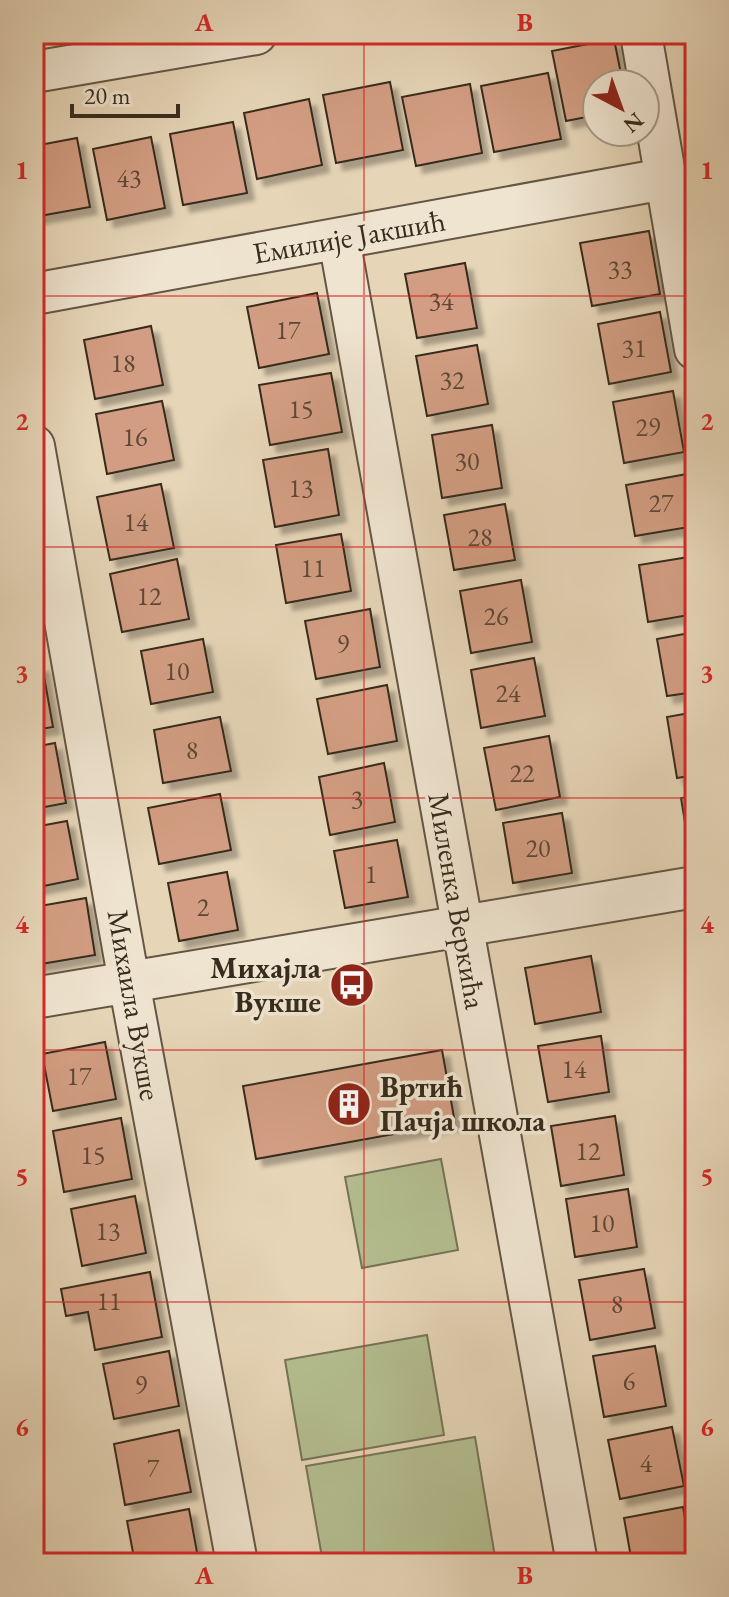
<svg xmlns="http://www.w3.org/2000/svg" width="729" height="1597" viewBox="0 0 729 1597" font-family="'EB Garamond',serif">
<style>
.green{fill:#b3bd8f;stroke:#757456;stroke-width:2}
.building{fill:#d29d82;stroke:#372c1d;stroke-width:2;filter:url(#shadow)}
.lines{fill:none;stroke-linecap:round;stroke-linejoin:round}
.minor-casing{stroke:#635644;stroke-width:44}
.minor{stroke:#efe4d0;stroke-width:40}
.grid{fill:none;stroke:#d62828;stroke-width:2;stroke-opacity:0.55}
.labels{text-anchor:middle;stroke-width:7;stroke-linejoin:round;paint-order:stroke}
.number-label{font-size:26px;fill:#5e4836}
.street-label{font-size:30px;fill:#372c1d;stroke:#efe4d0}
.poi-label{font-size:30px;font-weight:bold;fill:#372c1d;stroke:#efe4d0;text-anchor:end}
.neatline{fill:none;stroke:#d62828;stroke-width:3}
.grid-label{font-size:26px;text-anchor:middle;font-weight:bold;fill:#d62828}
</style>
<defs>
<filter id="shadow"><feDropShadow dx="7" dy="7" stdDeviation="2" flood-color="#0004"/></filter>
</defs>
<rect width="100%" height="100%" fill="#e6d5b7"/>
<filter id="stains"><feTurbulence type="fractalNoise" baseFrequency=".0025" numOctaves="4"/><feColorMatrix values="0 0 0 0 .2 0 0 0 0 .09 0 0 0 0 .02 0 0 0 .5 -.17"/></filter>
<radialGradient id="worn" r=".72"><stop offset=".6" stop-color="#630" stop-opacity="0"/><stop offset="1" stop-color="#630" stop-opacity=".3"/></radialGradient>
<path class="green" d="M441,1159L458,1250L362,1268L345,1177Z
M427,1335L444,1435L302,1460L285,1360Z
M475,1437L496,1563H323L306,1466Z"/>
<path class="building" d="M614,39L623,84H597V115L566,121L552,51Z
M548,73L561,139L494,152L481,86Z
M390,82L403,150L336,163L323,95Z
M470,84L482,153L416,166L402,97Z
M309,99L322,165L257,179L244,113Z
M233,122L247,193L183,205L170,134Z
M151,137L165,208L107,220L93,149Z
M77,138L90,207L34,217V146Z
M649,231L660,294L592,306L580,243Z
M465,263L477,328L417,338L405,274Z
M317,293L329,354L259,368L247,307Z
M660,312L671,372L609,384L598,324Z
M151,326L163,385L95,399L84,340Z
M477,345L488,404L427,416L416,356Z
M331,373L342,432L270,445L259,385Z
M673,391L684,452L624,463L613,402Z
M162,401L174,460L107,474L96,414Z
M492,425L502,488L442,498L432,435Z
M328,449L339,515L275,527L263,460Z
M687,474L695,526L635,536L626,485Z
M161,484L174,548L110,560L97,497Z
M505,504L515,560L454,570L444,515Z
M341,534L351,591L286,603L276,545Z
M695,556V614L648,622L639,565Z
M177,559L189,619L122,632L110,574Z
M521,580L532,642L471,653L460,591Z
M370,609L380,667L316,679L305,621Z
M695,632V692L667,696L657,639Z
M203,639L213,692L151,704L141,651Z
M534,658L545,716L481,728L471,670Z
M42,665L53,727L34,730V666Z
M387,685L397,741L328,754L317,699Z
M695,712V775L677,778L667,717Z
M220,717L231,771L163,783L154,730Z
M549,736L560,797L496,810L484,748Z
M55,743L66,803L34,809V747Z
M384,763L395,822L330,835L319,777Z
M220,794L231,850L159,864L148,808Z
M695,796V853H690L681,798Z
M562,813L572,873L513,883L503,823Z
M67,821L78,879L34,888V827Z
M397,840L408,897L345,908L334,851Z
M227,872L238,930L179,941L168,883Z
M86,898L95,955L35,965L34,907Z
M591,956L601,1012L535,1024L525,968Z
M601,1036L609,1092L548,1102L538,1046Z
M105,1042L116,1099L53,1111L42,1054Z
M442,1050L455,1123L256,1159L243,1086Z
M615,1116L624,1175L561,1186L551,1126Z
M121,1118L132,1179L64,1192L53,1131Z
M628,1189L637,1247L575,1257L566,1199Z
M135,1196L146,1253L82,1266L71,1209Z
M644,1269L655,1328L590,1340L579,1280Z
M150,1272L162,1337L95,1350L88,1312L66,1316L61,1289Z
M655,1346L666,1406L604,1417L593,1356Z
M169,1351L179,1406L114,1419L103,1364Z
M672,1427L684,1486L620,1499L608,1440Z
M179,1430L191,1492L125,1505L114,1444Z
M683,1507L693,1563H632L624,1518Z
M189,1509L199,1563H135L127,1521Z"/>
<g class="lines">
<g class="minor-casing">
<path id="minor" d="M641,34L695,349
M34,72L256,34
M339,239L577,1563
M34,294L664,179
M34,446L129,982L237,1563
M34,998L695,887"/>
</g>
<use href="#minor" class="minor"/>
</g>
<path class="grid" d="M364,34V1563M34,296H695M34,547H695M34,798H695M34,1050H695M34,1302H695"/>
<defs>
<g id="bus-disc" transform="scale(2.3)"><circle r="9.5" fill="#8f2418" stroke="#efe4d0"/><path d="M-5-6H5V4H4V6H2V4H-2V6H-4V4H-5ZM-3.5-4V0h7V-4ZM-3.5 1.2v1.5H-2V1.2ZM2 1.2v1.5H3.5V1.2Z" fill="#fff"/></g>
<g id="building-disc" transform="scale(2.3)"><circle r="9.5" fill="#8f2418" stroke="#efe4d0"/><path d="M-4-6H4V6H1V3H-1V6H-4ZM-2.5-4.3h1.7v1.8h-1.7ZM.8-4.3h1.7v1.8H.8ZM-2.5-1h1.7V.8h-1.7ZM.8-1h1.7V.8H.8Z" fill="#fff"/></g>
</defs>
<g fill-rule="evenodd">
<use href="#bus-disc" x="352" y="985"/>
<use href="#building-disc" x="349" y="1104"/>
</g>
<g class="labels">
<g class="number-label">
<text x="129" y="187">43</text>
<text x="620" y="278">33</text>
<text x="441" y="310">34</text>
<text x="288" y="339">17</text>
<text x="634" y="357">31</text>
<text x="123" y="372">18</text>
<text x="452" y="389">32</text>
<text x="301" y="418">15</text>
<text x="648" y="436">29</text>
<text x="135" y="446">16</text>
<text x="467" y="470">30</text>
<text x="301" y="497">13</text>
<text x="661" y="512">27</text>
<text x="136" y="531">14</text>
<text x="480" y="546">28</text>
<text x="313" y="577">11</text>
<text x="149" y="605">12</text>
<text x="496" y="625">26</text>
<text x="343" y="653">9</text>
<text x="177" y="680">10</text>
<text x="508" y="702">24</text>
<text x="192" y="759">8</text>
<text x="522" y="782">22</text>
<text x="357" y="808">3</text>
<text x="538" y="857">20</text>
<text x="371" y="883">1</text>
<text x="203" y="916">2</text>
<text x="574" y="1078">14</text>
<text x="79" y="1085">17</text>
<text x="588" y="1160">12</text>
<text x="93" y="1164">15</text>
<text x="602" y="1232">10</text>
<text x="108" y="1240">13</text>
<text x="109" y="1310">11</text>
<text x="617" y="1313">8</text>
<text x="629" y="1390">6</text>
<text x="141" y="1394">9</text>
<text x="646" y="1472">4</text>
<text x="153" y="1477">7</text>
</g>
<g class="street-label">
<text transform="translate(349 237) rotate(-10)" y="10">Емилије Јакшић</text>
<text transform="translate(457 901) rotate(80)" y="10">Миленка Веркића</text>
<text transform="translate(134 1005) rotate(80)" y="10">Михаила Вукше</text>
</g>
<g class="poi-label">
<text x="321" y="978">Михајла<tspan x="321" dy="34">Вукше</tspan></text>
<text x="380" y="1097" text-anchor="start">Вртић<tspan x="380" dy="34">Пачја школа</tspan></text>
</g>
</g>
<rect width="729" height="1597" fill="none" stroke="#e6d5b7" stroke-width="88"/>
<g transform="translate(621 108) rotate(139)"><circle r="38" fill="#efe4d0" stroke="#a59a88" stroke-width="2"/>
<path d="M0-6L14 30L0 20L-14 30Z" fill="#8f2418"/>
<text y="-12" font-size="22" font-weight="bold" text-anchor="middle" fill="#372c1d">N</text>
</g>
<path d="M72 104v12h106v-12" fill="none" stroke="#372c1d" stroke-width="4"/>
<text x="84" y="104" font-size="24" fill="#372c1d" stroke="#efe4d0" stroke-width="6" paint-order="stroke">20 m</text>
<rect x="44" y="44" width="641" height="1509" class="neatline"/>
<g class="grid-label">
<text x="204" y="31">A</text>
<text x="525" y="31">B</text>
<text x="22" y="179">1</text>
<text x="707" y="179">1</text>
<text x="22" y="430">2</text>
<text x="707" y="430">2</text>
<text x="22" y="682">3</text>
<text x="707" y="682">3</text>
<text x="22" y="933">4</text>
<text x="707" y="933">4</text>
<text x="22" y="1185">5</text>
<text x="707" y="1185">5</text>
<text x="22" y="1436">6</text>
<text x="707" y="1436">6</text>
<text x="204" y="1584">A</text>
<text x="525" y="1584">B</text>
</g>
<rect width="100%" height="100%" filter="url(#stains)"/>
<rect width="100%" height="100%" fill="url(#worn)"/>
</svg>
